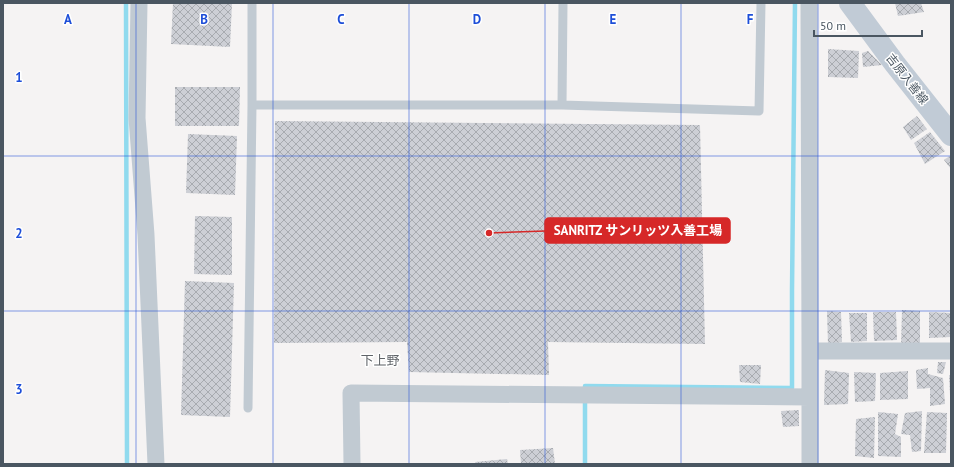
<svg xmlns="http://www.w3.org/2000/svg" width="954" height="467" viewBox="0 0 954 467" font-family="'PT Sans','Noto Sans JP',sans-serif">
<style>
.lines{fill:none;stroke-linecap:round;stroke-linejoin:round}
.stream{stroke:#90daee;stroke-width:4.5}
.building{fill:url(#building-cross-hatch)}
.lane{stroke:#c1cad2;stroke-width:9}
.street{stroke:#c1cad2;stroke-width:17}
.secondary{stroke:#c1cbd6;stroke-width:22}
.grid{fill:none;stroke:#1d4ed8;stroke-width:1;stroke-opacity:0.55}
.labels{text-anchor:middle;stroke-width:3;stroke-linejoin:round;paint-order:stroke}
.street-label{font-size:12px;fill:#4a5661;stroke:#fff}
.neighbourhood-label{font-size:13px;fill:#5f6368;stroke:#fff}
.grid-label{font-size:13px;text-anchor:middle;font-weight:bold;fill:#1d4ed8;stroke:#fff;stroke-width:3;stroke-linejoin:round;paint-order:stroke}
.leader{fill:none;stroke:#d62828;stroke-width:1.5}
.callout-dot{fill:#d62828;stroke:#fff;stroke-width:1.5}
.callout{fill:#d62828;stroke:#d62828;stroke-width:1.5}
.callout-label{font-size:13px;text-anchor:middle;font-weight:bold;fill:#fff}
</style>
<defs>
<pattern id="building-cross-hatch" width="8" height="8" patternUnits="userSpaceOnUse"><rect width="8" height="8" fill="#cdcfd5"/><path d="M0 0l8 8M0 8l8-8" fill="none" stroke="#a8abb0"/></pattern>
</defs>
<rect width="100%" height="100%" fill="#f5f3f3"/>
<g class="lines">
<path class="stream" d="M126,3L127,464
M585,464V386L792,388V291L795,3"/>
</g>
<path class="building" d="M173,3H232L230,47L171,44Z
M895,3H921L924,12L898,16Z
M828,49L859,51L858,78L828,77Z
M868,51L882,65L863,67L862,53Z
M175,87H240L239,126H175Z
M917,116L927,129L911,140L903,127Z
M275,121L700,125L705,344L548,342L549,375L409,372L407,342L274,343Z
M930,132L945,151L925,164L914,143Z
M188,134L237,136L235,195L186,193Z
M951,155V169L944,160Z
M195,216L232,217V275L194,274Z
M185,281L234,283L230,417L181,415Z
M902,310L920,311V345L901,346Z
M827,311L841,312L842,342L828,345Z
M873,312H896L897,340L874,341Z
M929,312L951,313V337L929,338Z
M849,313H867V341L851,342Z
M938,362H946L943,374L937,373Z
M739,365H761L760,384L740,382Z
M928,368V374L943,378L945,404L930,406V388L917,389L916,370Z
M825,370L849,373L848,404L824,405Z
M908,371V399L880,400V373Z
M854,372L876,373L875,401L855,402Z
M949,375H951V395H950Z
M799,410V426L783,427L781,411Z
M922,411L921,451L912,452L910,435L901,434L905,413Z
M878,412L898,414L895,434L901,437V457L878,456Z
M927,412L947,413L946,453H924Z
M875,417L874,458L855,456L856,419Z
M553,448L555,464H521L520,450Z
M507,459L508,464H476L475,462Z"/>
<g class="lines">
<path class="lane" d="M252,3V105H562L759,111L761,3
M562,105L563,3
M248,408L252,105"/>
<path class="street" d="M139,3L137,118L146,235L156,464
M809,3L810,351V464
M810,351H951
M352,464L351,393L810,397"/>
<path class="secondary" d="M850,3L895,64L951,135"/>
</g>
<path class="grid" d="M136,3V464M273,3V464M409,3V464M545,3V464M681,3V464M818,3V464M3,156H951M3,311H951"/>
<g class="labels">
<g class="street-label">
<text transform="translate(907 79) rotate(52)" y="4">吉原入善線</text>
</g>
<g class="neighbourhood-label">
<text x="380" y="365">下上野</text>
</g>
</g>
<g class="grid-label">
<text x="68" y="24">A</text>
<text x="204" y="24">B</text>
<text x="341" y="24">C</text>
<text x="477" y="24">D</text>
<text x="613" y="24">E</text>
<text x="750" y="24">F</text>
<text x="19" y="82">1</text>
<text x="19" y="238">2</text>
<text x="19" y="394">3</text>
</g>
<path class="leader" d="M489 233L545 231"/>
<circle class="callout-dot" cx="489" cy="233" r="4"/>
<rect class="callout" x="545" y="218" width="185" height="25" rx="4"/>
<g class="callout-label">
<text x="638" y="235">SANRITZ サンリッツ入善工場</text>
</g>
<rect width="954" height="467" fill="none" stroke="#4a5661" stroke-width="8"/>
<path d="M814 30v6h108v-6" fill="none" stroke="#4a5661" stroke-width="2"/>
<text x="820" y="30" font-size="12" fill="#4a5661" stroke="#ffffff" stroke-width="3" paint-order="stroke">50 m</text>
</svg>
